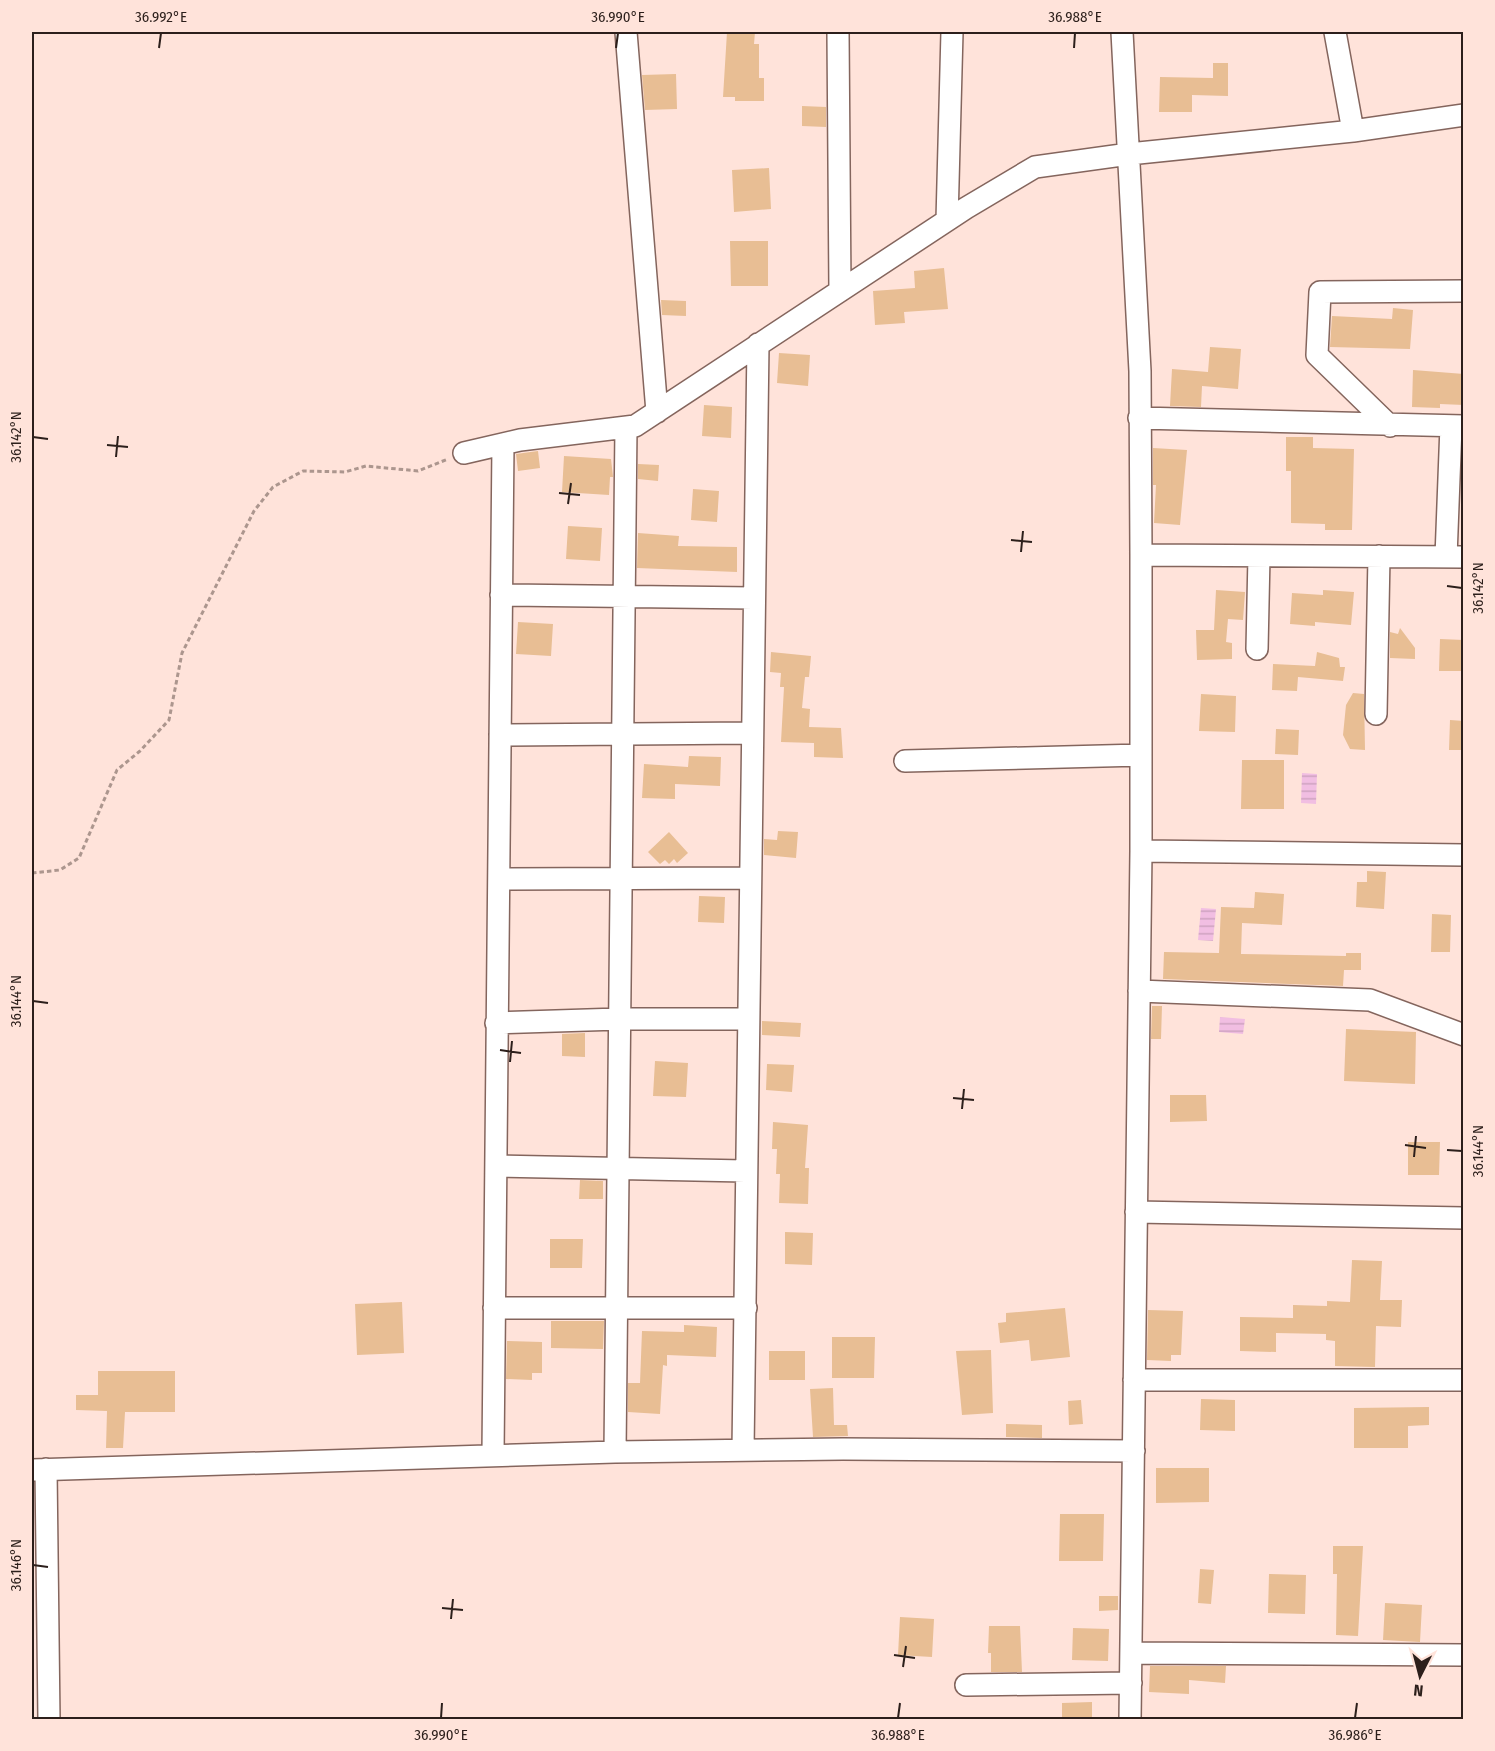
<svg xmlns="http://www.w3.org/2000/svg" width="1495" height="1751" viewBox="0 0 1495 1751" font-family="'Fira Sans Condensed',sans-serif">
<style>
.water{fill:url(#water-rules)}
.building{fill:#e8be94}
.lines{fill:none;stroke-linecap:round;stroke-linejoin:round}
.minor-casing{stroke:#84655d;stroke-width:24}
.path{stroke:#ac968e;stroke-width:3;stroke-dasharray:4.5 3;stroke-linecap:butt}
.minor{stroke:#fff;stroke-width:21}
.ticks{fill:none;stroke:#2c1f1b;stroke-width:2}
.neatline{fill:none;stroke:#2c1f1b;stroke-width:2}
.ticks-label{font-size:15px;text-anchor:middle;fill:#2c1f1b}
</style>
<defs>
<pattern id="water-rules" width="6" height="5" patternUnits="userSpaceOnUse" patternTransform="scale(1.5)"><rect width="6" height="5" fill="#f1bee2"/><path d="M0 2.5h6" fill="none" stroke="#cfa3c1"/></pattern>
</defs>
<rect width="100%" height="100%" fill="#ffe3da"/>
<path class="water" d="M1302,773L1317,774L1316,804L1301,803Z
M1201,908L1216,909L1213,941L1198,940Z
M1220,1017L1245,1019L1243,1034L1219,1032Z"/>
<path class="building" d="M727,32H755L754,44H759V78H764V101H735V97H723Z
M1213,63H1228V96L1192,95V112H1159L1160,77L1213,78Z
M676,74L677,109L645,110L642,75Z
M802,106L826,107V127L802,126Z
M769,168L771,209L734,212L732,170Z
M730,241H768V286H731Z
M944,268L948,309L904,312L905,323L875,325L873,291L915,288L914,271Z
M661,300L686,301V316L662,315Z
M1393,308L1413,310L1410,349L1330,347L1332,316L1392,319Z
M1210,347L1241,349L1238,389L1202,386L1201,407L1170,406L1172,369L1208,372Z
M779,353L810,355L808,386L777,383Z
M1413,370L1464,374V405L1440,404V408L1412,407Z
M704,405L732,407L731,438L702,436Z
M1286,437H1313V448L1354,449L1352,530H1325V524L1291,523V471H1286Z
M1153,448L1187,450L1180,525L1154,523L1156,485H1153Z
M538,451L540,468L518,471L516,454Z
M564,456L611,459L613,477H610L609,495L562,492Z
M638,464L659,465L658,481L638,479Z
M693,489L719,491L717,522L691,520Z
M568,526L602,528L600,561L566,559Z
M638,533L679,536L678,546L737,547V572L637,568Z
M1216,590L1245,592L1243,620L1228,619L1226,642L1232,643V659L1197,660L1196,630H1214Z
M1323,590L1354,592L1351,625L1315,622V626L1290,624L1292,593L1323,595Z
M518,622L553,624L551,656L516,654Z
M1400,628L1415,648V659L1390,658V632L1398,634Z
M1440,639L1464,640V671H1439Z
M771,652L811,656L809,677H805L802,708L810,709L809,727L841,728L843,758L814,757V743L781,742L784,687H780L781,673L770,672Z
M1317,652L1339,658L1340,667H1345L1343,681L1298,677L1297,691L1272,690L1273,664L1315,666Z
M1353,693L1364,694L1365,750L1350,749L1343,735L1346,705Z
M1201,694L1236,696L1235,732L1199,731Z
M1450,720L1464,721V750H1449Z
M1276,729L1299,730L1298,755L1275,754Z
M689,756L721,757L720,786L675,784V799L642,798L644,764L688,767Z
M1242,760H1284V809H1241Z
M778,831L798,832L796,858L764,855V839L777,840Z
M669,832L688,853L677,863L674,859L669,864L665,860L660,864L648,852Z
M1367,871L1386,872L1384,909L1356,907L1357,882H1367Z
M1255,892L1284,894L1282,925L1242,923L1241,954L1346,956V953H1361V970H1344L1343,986L1163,979L1164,952L1219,953L1221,907L1254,908Z
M699,896L725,897L724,923L698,922Z
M1432,914L1451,915L1450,952H1431Z
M1152,1006H1162L1161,1039H1151Z
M762,1021L801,1023L800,1037L762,1035Z
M1346,1029L1416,1032L1415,1084L1344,1081Z
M585,1033V1057L562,1056V1034Z
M655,1061L688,1063L686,1097L653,1096Z
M767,1064L794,1065L792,1092L766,1090Z
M1170,1095H1206L1207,1121L1170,1122Z
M773,1122L808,1125L805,1168H809L808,1204L779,1203L780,1174H776L777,1149H772Z
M1408,1142H1440L1439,1175H1408Z
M580,1180L603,1181V1199H579Z
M785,1232L813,1233L812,1265L785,1264Z
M550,1239H583L582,1268H550Z
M1352,1260L1382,1261L1380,1300H1402L1401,1327L1376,1326L1375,1367L1335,1366V1341L1326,1340V1334L1276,1333V1352L1240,1351V1317L1293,1318V1305L1327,1306V1301L1350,1302Z
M402,1302L404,1353L357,1355L355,1304Z
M1065,1308L1070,1357L1031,1361L1029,1340L1000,1343L998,1323L1006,1322V1313Z
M1148,1310L1183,1311L1181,1355H1171V1361L1147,1360Z
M551,1321H604L603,1349L551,1348Z
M684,1325L717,1327L716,1357L667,1355V1366L663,1365L660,1414L628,1412V1383H640L642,1331L684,1332Z
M832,1337H875L874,1378H832Z
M507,1341L542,1342V1373H532V1380L506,1379Z
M991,1350L993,1413L962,1415L956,1351Z
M769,1351H805V1380H769Z
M98,1371H175V1412H125L123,1448H106L107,1411L76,1410V1395H98Z
M833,1388L834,1425H847L848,1436L813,1437L810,1389Z
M1201,1399L1235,1400V1431L1200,1430Z
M1081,1400L1083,1424L1069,1425L1068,1401Z
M1429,1407V1425L1408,1426V1448H1354V1408Z
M1006,1424L1042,1425V1438L1006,1437Z
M1156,1468H1209V1502L1156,1503Z
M1060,1514H1104L1103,1561H1059Z
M1333,1546H1363L1358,1636L1336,1635L1337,1574H1333Z
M1200,1569L1214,1570L1211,1604L1198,1603Z
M1269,1574L1306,1575L1305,1614L1268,1613Z
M1099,1596H1118V1610L1099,1611Z
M1385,1603L1422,1605L1420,1642L1383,1640Z
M900,1617L934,1619L932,1657L898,1655Z
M989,1626H1020L1022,1672H991V1653H988Z
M1073,1628L1109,1629L1108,1661L1072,1660Z
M1150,1666H1226L1225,1683L1189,1680V1694L1149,1692Z
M1092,1702V1719H1062V1703Z"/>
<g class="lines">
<g class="minor-casing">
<path id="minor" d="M626,32L657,412
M838,32L840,291
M1122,32L1140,371L1141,555V851L1130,1720
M1335,32L1353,131
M947,220L952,32
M1139,418L1464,426
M1390,426L1317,355L1320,292L1464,291
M464,453L520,440L635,426L966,208L1035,167L1129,154L1353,131L1464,115
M1141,555L1464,557
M1446,557L1451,426
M501,595L753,598
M1257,649L1259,556
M1376,714L1379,556
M500,735L751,733
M905,761L1141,755
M1141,851L1464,855
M499,879L749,878
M1139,991L1370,1000L1464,1035
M496,1023L619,1019H748
M496,1166L745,1171
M1136,1212L1464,1218
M494,1308H746
M1134,1380H1464
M743,1450L758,344
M615,1452L626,427
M493,1454L503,444
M46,1469L49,1720
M32,1470L615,1452L843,1449L1134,1451
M1131,1653L1464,1655
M966,1685L1131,1683"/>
</g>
<path class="path" d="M32,873L60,870L79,858L117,770L140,751L169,720L182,653L254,511L273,487L303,471L345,472L366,466L418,471L448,459"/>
<use href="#minor" class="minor"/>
</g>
<path class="ticks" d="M159,48L161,33M616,48L618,33M1074,48L1075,33M33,437L48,439M107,445L128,447M116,457L118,436M559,493L580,495M568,504L571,483M1011,540L1032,542M1021,552L1023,531M1447,586L1462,588M33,1001L48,1003M500,1050L521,1053M510,1062L512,1041M953,1098L974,1100M962,1109L964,1089M1405,1145L1426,1148M1447,1150L1462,1151M1414,1157L1416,1136M33,1565L48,1567M442,1608L463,1610M451,1619L453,1599M894,1655L915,1658M903,1667L906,1646M441,1718L442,1703M898,1718L900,1703M1355,1718L1357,1703"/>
<rect width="1495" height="1751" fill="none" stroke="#ffe3da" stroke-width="66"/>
<g transform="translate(1420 1676) rotate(186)" stroke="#ffe3da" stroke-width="4.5" paint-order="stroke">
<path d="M0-4.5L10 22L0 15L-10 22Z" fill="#2c1f1b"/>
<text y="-9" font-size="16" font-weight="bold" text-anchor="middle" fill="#2c1f1b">N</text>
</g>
<rect x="33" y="33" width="1429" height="1685" class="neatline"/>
<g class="ticks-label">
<text x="161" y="22">36.992°E</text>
<text x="618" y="22">36.990°E</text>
<text x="1075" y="22">36.988°E</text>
<text transform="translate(16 437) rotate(-90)" y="5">36.142°N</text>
<text transform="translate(1478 588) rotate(-90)" y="5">36.142°N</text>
<text transform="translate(16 1001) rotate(-90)" y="5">36.144°N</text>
<text transform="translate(1478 1151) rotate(-90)" y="5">36.144°N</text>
<text transform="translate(16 1565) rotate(-90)" y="5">36.146°N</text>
<text x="441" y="1740">36.990°E</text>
<text x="898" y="1740">36.988°E</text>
<text x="1355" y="1740">36.986°E</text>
</g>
</svg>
